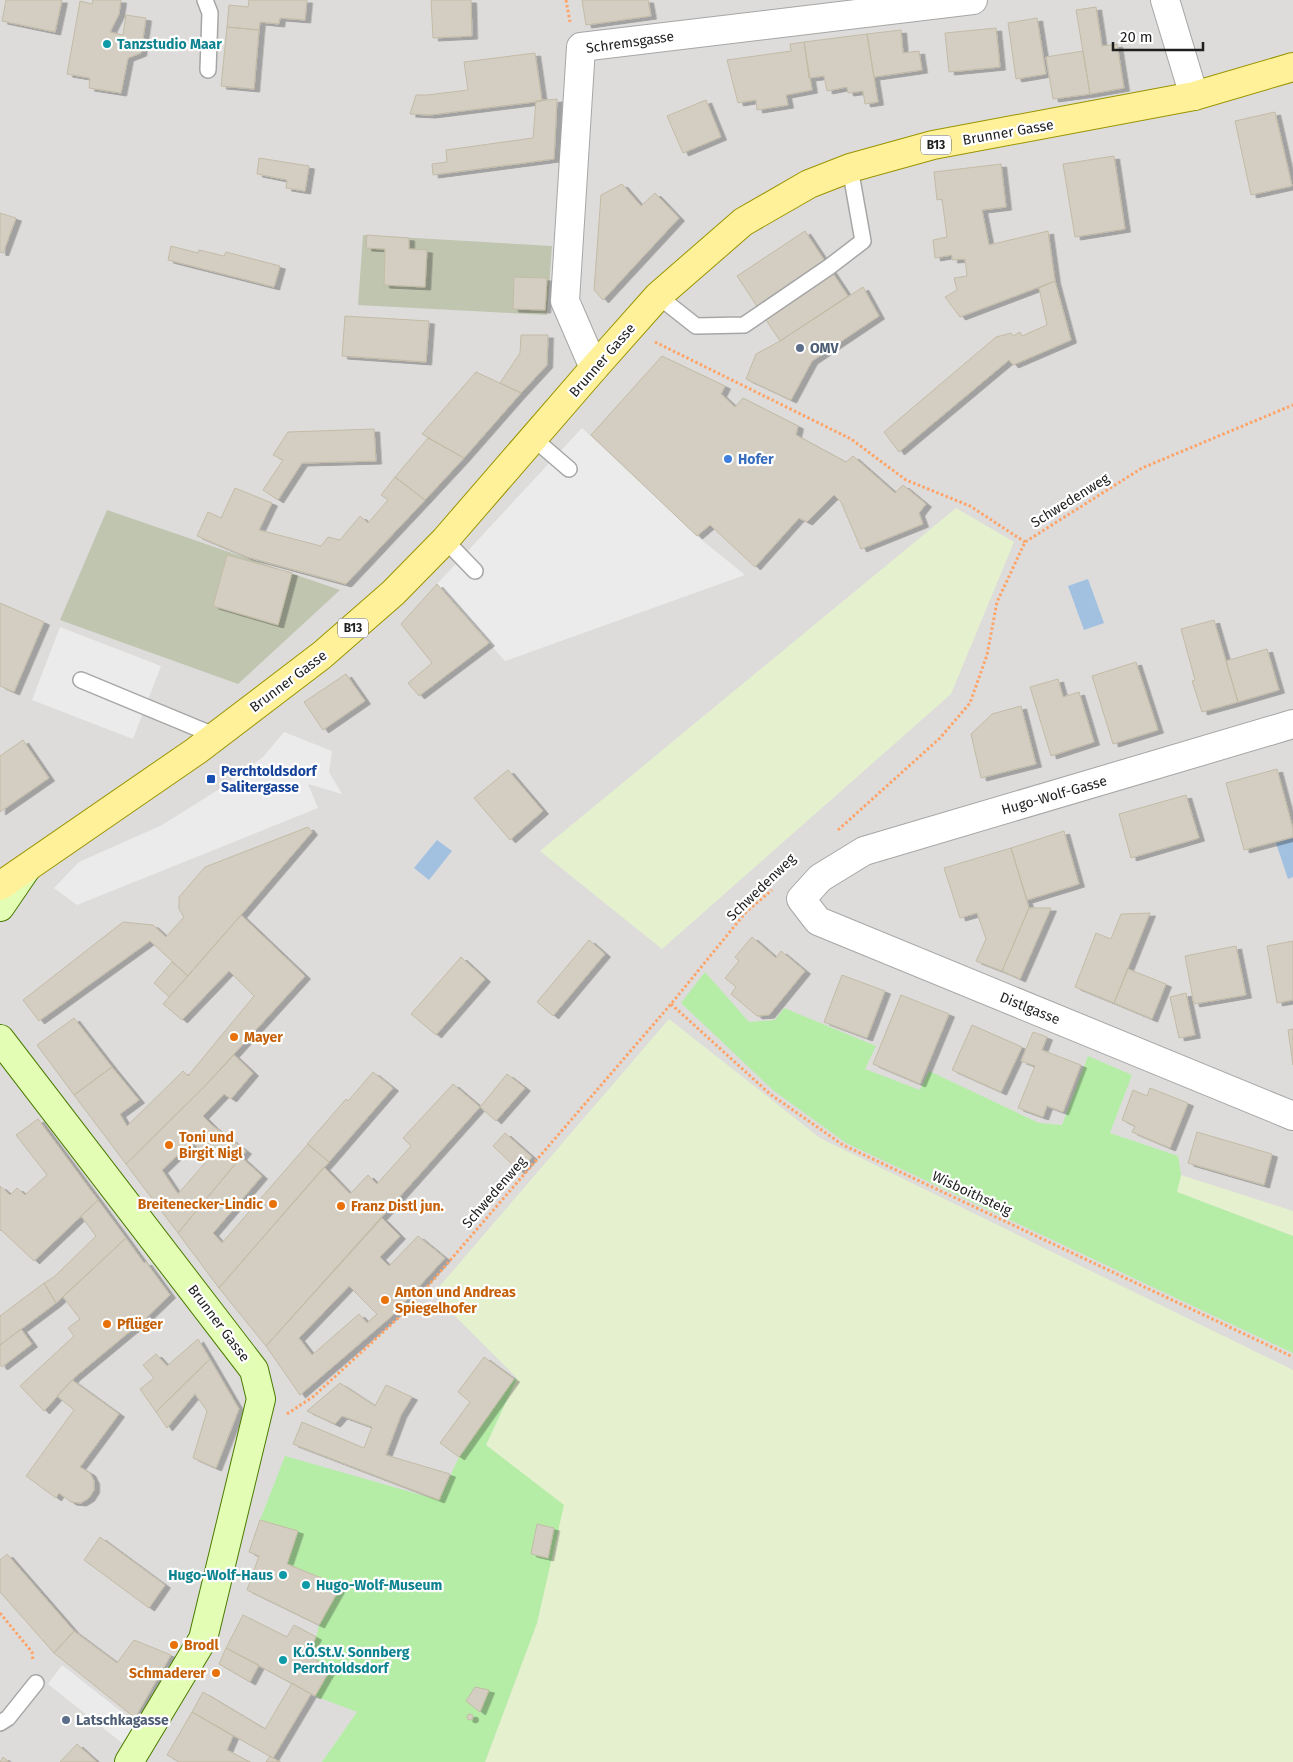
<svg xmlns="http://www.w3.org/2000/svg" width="1293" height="1762" viewBox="0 0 1293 1762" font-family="'Fira Sans',sans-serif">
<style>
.residential{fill:#dddcdb}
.construction{fill:#bfc5af}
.farmland{fill:#e4f0ce}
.grass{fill:#b5eda7}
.parking{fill:#ebebeb}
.water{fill:#a2c0e0}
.building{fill:#d3cec1;stroke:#c3bba6;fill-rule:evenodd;filter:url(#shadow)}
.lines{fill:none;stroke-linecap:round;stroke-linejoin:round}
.service-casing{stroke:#a6a6a6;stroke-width:18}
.minor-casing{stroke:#a6a6a6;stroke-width:30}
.secondary-casing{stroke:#4a7b00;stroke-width:30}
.primary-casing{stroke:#999400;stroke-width:30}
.path{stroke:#ffa366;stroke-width:3;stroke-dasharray:2.5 2.5;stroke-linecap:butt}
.service{stroke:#fff;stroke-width:15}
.minor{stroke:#fff;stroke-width:28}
.secondary{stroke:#e4fdb5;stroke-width:28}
.primary{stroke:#fff19a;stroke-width:28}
.culture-dot{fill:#0f9aa8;stroke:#fff;stroke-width:2}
.service-dot{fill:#5c6f8a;stroke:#fff;stroke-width:2}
.shop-dot{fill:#3f7fe0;stroke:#fff;stroke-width:2}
.transit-dot{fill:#1a4fb4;stroke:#fff;stroke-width:2}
.food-dot{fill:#e8710a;stroke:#fff;stroke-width:2}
.labels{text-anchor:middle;stroke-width:4.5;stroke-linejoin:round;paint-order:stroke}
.shield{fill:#fff;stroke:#626262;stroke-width:1}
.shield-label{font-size:12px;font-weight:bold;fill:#1f1f1f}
.street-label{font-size:14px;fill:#1f1f1f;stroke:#fff}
.culture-label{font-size:14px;font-weight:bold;fill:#0d838f;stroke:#fff;text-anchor:start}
.service-label{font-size:14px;font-weight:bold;fill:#4e5e75;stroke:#fff;text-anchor:start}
.shop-label{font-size:14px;font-weight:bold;fill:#366cbe;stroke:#fff;text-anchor:start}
.transit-label{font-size:14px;font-weight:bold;fill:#164399;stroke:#fff;text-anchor:start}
.food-label{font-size:14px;font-weight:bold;fill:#c56008;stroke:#fff;text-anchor:start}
</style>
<defs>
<filter id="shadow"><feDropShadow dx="5.5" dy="3" stdDeviation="0" flood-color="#0004"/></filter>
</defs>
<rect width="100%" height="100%" fill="#f0f0e4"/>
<path class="residential" d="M0,0H1293V1762H0Z"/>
<path class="construction" d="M363,235L552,246L547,315L358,305Z
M107,510L340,590L238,684L60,620Z"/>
<path class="farmland" d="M956,508L1014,542L951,694L662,949L540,851Z
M669,1019L820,1138L1293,1370V1762H485L537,1623L563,1505L486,1445L517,1378L433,1294Z
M1181,1175L1293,1211V1236L1176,1192Z"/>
<path class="grass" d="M705,972L749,1022L775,1020L784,1008L876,1046L865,1069L920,1090L929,1071L1039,1123L1062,1125L1088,1056L1132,1075L1110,1133L1178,1156L1181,1175L1177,1192L1293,1236V1353L846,1143L774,1091L681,1003Z
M517,1378L486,1445L564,1505L537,1623L485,1762H322L357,1712L315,1696L331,1668L307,1655L316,1637L319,1625L341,1586L287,1564L298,1532L260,1520L285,1456L439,1500L459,1457L514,1379Z"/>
<path class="parking" d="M582,428L697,536L745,575L505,661L437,584Z
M60,627L161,666L133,739L32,700Z
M284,732L332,751L329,772L342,794L308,784L318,808L77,905L54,888L79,862L162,825L221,788L263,757Z
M62,1665L137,1724L122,1743L48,1684Z"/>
<path class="water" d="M1088,579L1104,623L1084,630L1068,586Z
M1293,838V877L1288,879L1276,843Z
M437,840L452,851L429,880L414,868Z"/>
<path class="building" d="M6,0H62L55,32L2,21Z
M93,0H121L119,14L110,32L123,35L126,15L146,18L141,53L128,58L121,93L89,88L90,78L67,74L80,1L92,4Z
M249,0H307L305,20L280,18L279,24L260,22L259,30L227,27L229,5L248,7Z
M431,0H471L472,36L433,38Z
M582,0H648L651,16L586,25Z
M1096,7L1102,46L1117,44L1124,88L1090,94L1076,10Z
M1037,18L1046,74L1016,79L1008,23Z
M227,27L259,30L254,89L221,86Z
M996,28L1000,67L949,72L945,33Z
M901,30L903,53L919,51L922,70L874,77L867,34Z
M867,34L878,102L865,104L863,91L848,93L847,87L827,91L824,76L809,78L804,42Z
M804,42L812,90L786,95L788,105L757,110L756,100L738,103L727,60L791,51L790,44Z
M1083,51L1090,94L1053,99L1046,57Z
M535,53L542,101L430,115L410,114L416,95H427L468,90L464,62Z
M557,99L554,159L433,175L432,164L447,162L446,150L533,138L536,101Z
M706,100L721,137L683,153L667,116Z
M1275,112L1292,186L1251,195L1235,121Z
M1114,156L1125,229L1075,237L1063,164Z
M259,158L309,166L305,191L286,188L287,180L257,174Z
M1001,164L1006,207L982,210L989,245L1048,231L1055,281L960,317L945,297L957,290L954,278L967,276L965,259L952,260V255L935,258L933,240L947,237L942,199L937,200L934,172Z
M622,184L641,206L655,193L679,218L603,300L594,290L601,195Z
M0,213L16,218L3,253L0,252Z
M805,231L848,296L780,341L737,276Z
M367,235L409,238V249L427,250L425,287L384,285L385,249L366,248Z
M171,246L198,253L199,250L224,256L226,252L280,266L274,287L168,260Z
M514,277L547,278L545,310L513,309Z
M1055,281L1071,340L1013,365L1009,360L899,452L884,432L996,337L1011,333L1013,336L1020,332L1022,336L1047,325L1039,288Z
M863,287L879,316L812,361L791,400L746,379L756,354L780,341Z
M345,316L429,321L426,362L342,356Z
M521,335H548L547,365L521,393L500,383L520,353Z
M662,356L725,386L721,394L735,407L743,398L798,426L796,435L846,462L853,456L895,493L903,485L926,504L919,513L923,524L861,549L841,502L834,495L807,522L799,518L755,567L710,525L697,536L591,435Z
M476,372L521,393L464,458L422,434Z
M374,429L376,461L302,463L278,500L263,490L283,460L273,455L288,432Z
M428,438L464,458L425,500L395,477Z
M395,477L425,500L346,584L247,557L197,536L208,512L221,518L235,488L272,503L259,530L321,546L328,537L340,540L360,516L368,523L388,500L381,495Z
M227,555L292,573L278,625L213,606Z
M437,584L489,643L419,696L408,683L432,663L401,624Z
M0,603L44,622L14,692L0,686Z
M1214,620L1238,702L1202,712L1192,681L1195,680L1181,629Z
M1267,649L1279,690L1238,702L1226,661Z
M1136,662L1158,730L1113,744L1092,676Z
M346,674L365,701L323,730L304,702Z
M1058,679L1063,697L1079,692L1094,742L1051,756L1030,687Z
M1021,706L1036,764L981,778L971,734L992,714Z
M23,740L49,778L0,812V756Z
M1277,769L1293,829V837L1244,850L1226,783Z
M508,770L543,811L510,840L474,798Z
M1186,795L1199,838L1131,858L1119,814Z
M308,827L312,832L241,915L188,976L150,941L39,1021L23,1000L123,922L153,925L166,937L184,917L179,909V897L205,867Z
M1064,831L1079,884L1027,900L1011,848Z
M1011,848L1029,908L1002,971L976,961L986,939L977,913L960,918L944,868Z
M1029,908H1051L1020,979L1002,971Z
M1150,913L1114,1003L1075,987L1096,933L1111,939L1121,914Z
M241,915L305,976L204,1087L126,1164L74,1095L112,1067L139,1100L120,1114L127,1126L183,1071L188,1076L254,996L229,971L182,1020L163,1004Z
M752,937L776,958L781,951L805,971L769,1015L757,1016L731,994L736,987L725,978L739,961L735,957Z
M589,940L605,954L553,1016L537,1002Z
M1293,941V1000L1277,1003L1267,946Z
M1236,946L1246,995L1194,1004L1185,956Z
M461,957L485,979L436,1035L411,1014Z
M172,962L188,976L169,997L154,983Z
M1128,969L1166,984L1152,1019L1114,1003Z
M842,975L885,991L867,1038L824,1022Z
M1186,993L1195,1035L1179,1038L1170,997Z
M901,995L949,1014L920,1084L873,1064Z
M74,1018L112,1067L74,1095L37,1045Z
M972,1025L1022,1047L1001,1092L952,1070Z
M1293,1029V1065L1288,1030Z
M1033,1032L1047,1037L1042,1050L1081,1065L1063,1112L1047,1106L1043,1117L1018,1108L1035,1066L1021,1061Z
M234,1055L253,1073L231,1099L224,1094L203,1116L213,1126L246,1151L178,1233L126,1164L204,1087ZM194,1144L210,1157L178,1194L162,1170L186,1147L190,1149Z
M373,1072L393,1088L329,1162L307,1144L346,1099L348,1101Z
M507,1074L525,1088L496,1121L480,1107Z
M453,1084L480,1107L266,1346L219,1288L324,1167L350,1194L368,1175L377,1184L411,1146L403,1138Z
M1150,1088L1188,1103L1170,1148L1132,1132L1135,1126L1122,1120L1133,1090L1147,1096Z
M38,1119L98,1200L34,1261L1,1230L0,1231V1186L10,1195L17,1188L25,1195L47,1175L16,1135Z
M1197,1132L1272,1154L1264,1185L1188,1163Z
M505,1133L532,1157L519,1171L493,1146Z
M308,1144L329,1162L219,1288L178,1233L241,1157L262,1176L213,1233L222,1243Z
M98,1200L126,1238L56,1303L44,1283L54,1277L96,1236L81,1216Z
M382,1218L400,1236L380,1257L389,1266L418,1236L445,1258L393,1315L300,1395L266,1346ZM349,1286L377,1314L367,1323L359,1314L312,1355L299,1338Z
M126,1238L144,1263L146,1262L170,1295L145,1319L75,1377L44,1411L20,1386L74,1336L68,1328L80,1319L63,1297Z
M44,1283L56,1303L0,1345V1316Z
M21,1329L32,1344L2,1367L0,1365V1345Z
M198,1339L210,1359L156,1412L140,1389L154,1378L143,1365L156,1354L167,1366Z
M484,1357L514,1379L459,1457L440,1443L470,1402L458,1392Z
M210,1359L239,1409L216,1468L193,1458L207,1411L195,1394L167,1428L156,1412Z
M72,1380L119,1414L80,1467L90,1473L94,1481V1490L89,1498L81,1503L71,1502L59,1493L56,1498L26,1476L74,1410L57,1396Z
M340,1383L375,1406L386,1385L412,1397L401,1415L386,1455L450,1474L439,1500L293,1444L302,1422L364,1448L372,1427L342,1416L335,1424L307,1411Z
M260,1520L298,1531L287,1564L341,1586L319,1625L247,1590L259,1556L249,1552Z
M537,1524L554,1528L548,1558L531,1554Z
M100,1537L165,1585L149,1608L84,1560Z
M7,1554L74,1631L54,1653L0,1592V1560Z
M243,1615L287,1637L294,1625L316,1637L307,1655L331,1668L315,1696L226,1648Z
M74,1631L117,1663L134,1640L171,1655L135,1718L54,1653Z
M226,1648L259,1665L250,1682L219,1664Z
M292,1683L311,1694L273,1758L192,1712L203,1692L265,1729Z
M475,1687L489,1690L480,1712L466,1701Z
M192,1712L233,1736L227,1750L250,1762H179L167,1755Z
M467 1717a3 3 0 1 1 6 0a3 3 0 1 1-6 0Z
M77,1744L97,1762H60Z
M270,1756L273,1758L280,1762H266Z
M3,1757L9,1762H0Z"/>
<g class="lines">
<g class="service-casing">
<path id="service" d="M205,0L210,13L208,70
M658,296L696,326L744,325L829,267L863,241L850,168
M533,438L569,469
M445,540L475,571
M81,680L216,736
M0,1723L8,1718L36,1683"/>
</g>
<g class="minor-casing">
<path id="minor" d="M1165,0L1194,96
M594,368L565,301L581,47L973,0
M1293,724L864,851L820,878L801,899L818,921L1293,1116"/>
</g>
<g class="secondary-casing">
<path id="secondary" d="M0,907L26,869
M0,1039L254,1370L261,1399L203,1639L129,1762"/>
</g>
<g class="primary-casing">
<path id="primary" d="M0,886L196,751L322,655L393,593L445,540L594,368L658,296L743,222L809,184L850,168L933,145L1194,96L1293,67"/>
</g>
<path class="path" d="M566,0L570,22
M655,342L851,439L906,480L970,506L1025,542
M838,830L940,738L970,703L987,655L997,602L1025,542L1142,468L1293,405
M671,1004L770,1094L843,1145L1293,1357
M287,1414L314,1396L409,1308L671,1004L746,912L772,890
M0,1613L32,1652L33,1661"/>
<use href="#service" class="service"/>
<use href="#minor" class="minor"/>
<use href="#secondary" class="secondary"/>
<use href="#primary" class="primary"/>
</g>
<g class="culture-dot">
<circle cx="107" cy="44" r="5"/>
<circle cx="283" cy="1575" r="5"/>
<circle cx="306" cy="1585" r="5"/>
<circle cx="283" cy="1660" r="5"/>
</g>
<g class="service-dot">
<circle cx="800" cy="348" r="5"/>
<circle cx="66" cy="1720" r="5"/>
</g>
<circle class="shop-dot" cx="728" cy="459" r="5"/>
<rect class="transit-dot" x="206" y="774" width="10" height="10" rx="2.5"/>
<g class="food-dot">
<circle cx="234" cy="1037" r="5"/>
<circle cx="169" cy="1145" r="5"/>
<circle cx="273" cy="1204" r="5"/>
<circle cx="341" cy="1206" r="5"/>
<circle cx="385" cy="1300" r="5"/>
<circle cx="107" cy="1324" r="5"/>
<circle cx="174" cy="1645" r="5"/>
<circle cx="216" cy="1673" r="5"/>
</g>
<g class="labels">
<g class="shield">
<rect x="921" y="135.5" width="30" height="19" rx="4"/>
<rect x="338" y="618.5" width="30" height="19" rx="4"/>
</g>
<g class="shield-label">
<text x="936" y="149">B13</text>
<text x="353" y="632">B13</text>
</g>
<g class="street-label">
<text transform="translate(630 42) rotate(-8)" y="5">Schremsgasse</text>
<text transform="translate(1008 132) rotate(-10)" y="5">Brunner Gasse</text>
<text transform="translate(602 360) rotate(-49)" y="5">Brunner Gasse</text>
<text transform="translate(1070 500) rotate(-32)" y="5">Schwedenweg</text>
<text transform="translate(288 681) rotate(-37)" y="5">Brunner Gasse</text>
<text transform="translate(1054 795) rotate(-16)" y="5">Hugo-Wolf-Gasse</text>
<text transform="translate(761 887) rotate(-44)" y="5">Schwedenweg</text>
<text transform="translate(1030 1008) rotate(22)" y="5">Distlgasse</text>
<text transform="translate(494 1192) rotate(-49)" y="5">Schwedenweg</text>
<text transform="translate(972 1193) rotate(25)" y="5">Wisboithsteig</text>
<text transform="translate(219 1323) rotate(53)" y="5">Brunner Gasse</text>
</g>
<g class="culture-label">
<text x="117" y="49">Tanzstudio Maar</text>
<text x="273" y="1580" text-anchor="end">Hugo-Wolf-Haus</text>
<text x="316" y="1590">Hugo-Wolf-Museum</text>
<text x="293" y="1657">K.Ö.St.V. Sonnberg<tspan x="293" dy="16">Perchtoldsdorf</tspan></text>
</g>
<g class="service-label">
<text x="810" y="353">OMV</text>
<text x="76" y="1725">Latschkagasse</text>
</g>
<g class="shop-label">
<text x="738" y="464">Hofer</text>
</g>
<g class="transit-label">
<text x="221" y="776">Perchtoldsdorf<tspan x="221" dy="16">Salitergasse</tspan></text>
</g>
<g class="food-label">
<text x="244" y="1042">Mayer</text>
<text x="179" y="1142">Toni und<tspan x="179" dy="16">Birgit Nigl</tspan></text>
<text x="263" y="1209" text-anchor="end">Breitenecker-Lindic</text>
<text x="351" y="1211">Franz Distl jun.</text>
<text x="395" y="1297">Anton und Andreas<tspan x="395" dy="16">Spiegelhofer</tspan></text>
<text x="117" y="1329">Pflüger</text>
<text x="184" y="1650">Brodl</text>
<text x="206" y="1678" text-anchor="end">Schmaderer</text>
</g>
</g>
<path d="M1113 42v8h90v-8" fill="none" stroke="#1f1f1f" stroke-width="2.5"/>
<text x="1120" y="42" font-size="15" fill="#1f1f1f" stroke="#ffffff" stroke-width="4" paint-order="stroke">20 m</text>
</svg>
